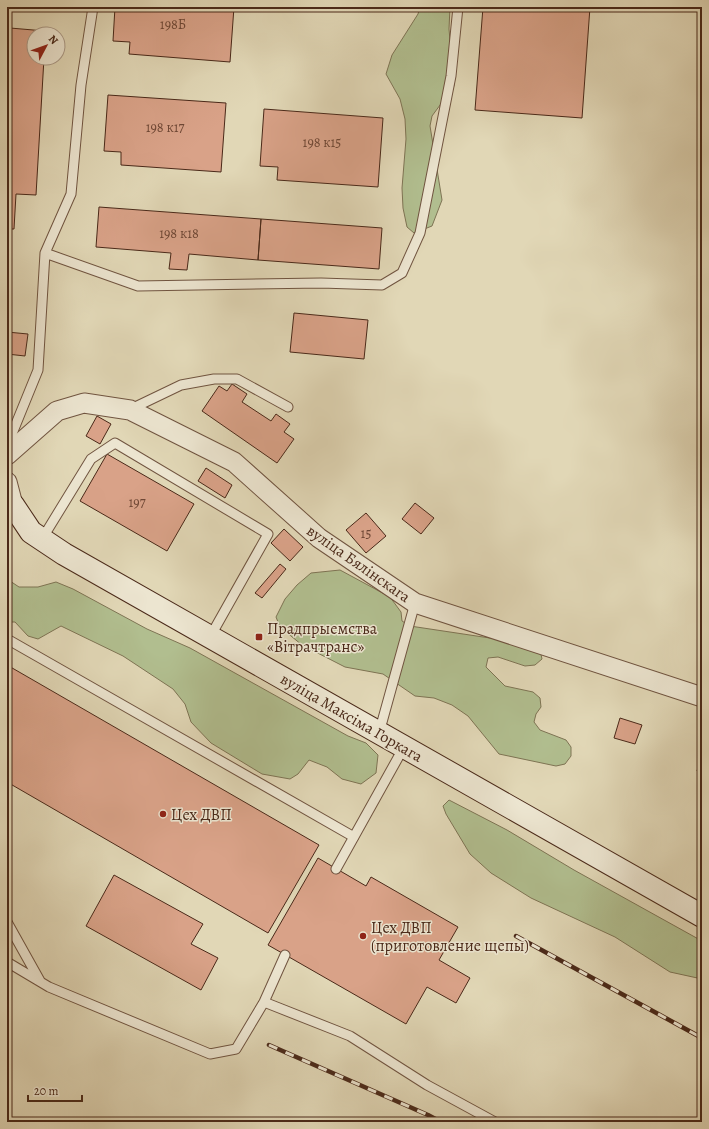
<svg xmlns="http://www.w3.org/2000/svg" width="709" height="1129" viewBox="0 0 709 1129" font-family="Alegreya,serif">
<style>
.green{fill:#b1be8f;stroke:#7e7454}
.building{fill:#d9a288;stroke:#4a2919}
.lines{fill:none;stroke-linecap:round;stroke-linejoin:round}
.service-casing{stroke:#705440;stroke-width:11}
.minor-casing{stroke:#705440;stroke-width:21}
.secondary-casing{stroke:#4a2919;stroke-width:24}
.service{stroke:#ece5d0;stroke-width:9}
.minor{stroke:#ece5d0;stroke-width:19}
.secondary{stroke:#ece5d0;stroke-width:22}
.rail-casing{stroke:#4a2919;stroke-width:4.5}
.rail{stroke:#ece5d0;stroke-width:3;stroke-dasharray:9;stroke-linecap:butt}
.poi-dot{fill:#8f2418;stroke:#ece5d0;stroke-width:1.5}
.labels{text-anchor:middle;stroke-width:3;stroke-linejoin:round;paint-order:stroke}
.number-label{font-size:14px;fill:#6e4735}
.street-label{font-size:16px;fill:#4a2919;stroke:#ece5d0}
.poi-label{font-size:16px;fill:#4a2919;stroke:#ece5d0;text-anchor:start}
</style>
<rect width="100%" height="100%" fill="#e1d7b6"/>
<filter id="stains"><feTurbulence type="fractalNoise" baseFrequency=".005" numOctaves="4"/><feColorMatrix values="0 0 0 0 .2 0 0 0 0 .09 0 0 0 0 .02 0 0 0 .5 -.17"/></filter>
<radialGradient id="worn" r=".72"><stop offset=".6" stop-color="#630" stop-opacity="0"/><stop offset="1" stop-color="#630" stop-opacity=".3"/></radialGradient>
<path class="green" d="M420,7H450L449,29L454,86L432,116L430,126L442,200L432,226L414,233L407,227L403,208L402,188L406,139L405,119L400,99L386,74L392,55L418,14Z
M340,570L390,597L401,612L402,621L410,626L523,643L540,650L542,659L535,665L525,666L498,657L488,658L486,667L505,686L533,692L540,698L541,707L536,714L534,722L540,730L566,740L571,747V756L565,764L556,766L499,754L468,716L452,705L434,698L415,696L383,674L345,667L302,645L280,627L276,617L285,599L297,585L311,573Z
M7,579L19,587H38L56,582L73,589L147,629L190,648L348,736L366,743L378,755L376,773L361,784L342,779L327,767L309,760L298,774L290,779L262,774L211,743L191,722L185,704L173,689L123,656L61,626L38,639L28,636L15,622H7Z
M449,800L507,830L574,870L702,941V979L670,972L615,937L531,898L491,873L470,854L446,814L443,806Z"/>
<path class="building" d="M115,7H234L230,62L129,54L130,42L113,41Z
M483,7H590L582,118L475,110Z
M10,28L45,31V34H34V58H44L36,195L16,194L14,229H7V85Z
M108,95L226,103L221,172L121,165V152L104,151Z
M264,109L383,118L378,187L277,180L278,167L260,166Z
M99,207L261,219L258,260L189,254L187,270L169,269L171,253L96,247Z
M261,219L382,228L379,269L258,260Z
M294,313L368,320L364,359L290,352Z
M7,332L28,334L25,356L7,354Z
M232,384L247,394L242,402L271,421L276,414L290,424L284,432L294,439L277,463L202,411L219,386L227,391Z
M97,416L111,424L100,444L86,436Z
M107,454L194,504L167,551L80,501Z
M206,468L232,485L225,498L198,481Z
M415,503L434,518L421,534L402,519Z
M366,513L386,536L366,553L346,530Z
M284,529L303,547L290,561L271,543Z
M280,564L286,569L262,598L255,593Z
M7,665L319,845L268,933L7,782Z
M620,718L642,725L635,744L614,738Z
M702,754V773L697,771Z
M318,858L366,886L371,877L458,927L439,960L470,978L456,1003L427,987L406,1024L268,945Z
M114,875L203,924L191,944L218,958L201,990L86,926Z"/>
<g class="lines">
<g class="service-casing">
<path id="service" d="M45,253L138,286L321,283L382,285L402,273L420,233L451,76L458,7
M131,409L181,385L214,379H237L288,407
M7,446L38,370L45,253L71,194L81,85L93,7
M42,539L91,459L115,443L268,534L210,637
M7,639L354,837
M379,733L415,603
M336,869L404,747
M7,922L40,981
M285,955L264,1002L350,1036L427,1085L495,1122
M7,962L49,987L210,1054L236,1049L264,1002"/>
</g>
<g class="minor-casing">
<path id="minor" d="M7,455L57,411L84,403L130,410L234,462L319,538L415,603L702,697
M7,482L13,505"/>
</g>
<g class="secondary-casing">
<path id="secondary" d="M13,505L31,532L64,554L702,916"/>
</g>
<use href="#service" class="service"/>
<use href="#minor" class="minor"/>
<use href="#secondary" class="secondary"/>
<g class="rail-casing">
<path id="rail" d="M516,936L702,1038
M269,1045L428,1115L441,1122"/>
</g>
<use href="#rail" class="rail"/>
</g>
<g class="poi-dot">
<rect x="255" y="633" width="8" height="8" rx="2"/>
<circle cx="163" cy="814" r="4"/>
<circle cx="363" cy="936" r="4"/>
</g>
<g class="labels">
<g class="number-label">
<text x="173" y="29">198Б</text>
<text x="165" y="132">198 к17</text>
<text x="322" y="147">198 к15</text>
<text x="179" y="238">198 к18</text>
<text x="137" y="507">197</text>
<text x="366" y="538">15</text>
</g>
<g class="street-label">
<text transform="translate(359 563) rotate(35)" y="6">вуліца Бялінскага</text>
<text transform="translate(352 717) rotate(30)" y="6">вуліца Максіма Горкага</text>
</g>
<g class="poi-label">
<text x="267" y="634">Прадпрыемства<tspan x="267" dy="18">«Вітрачтранс»</tspan></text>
<text x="171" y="820">Цех ДВП</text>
<text x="371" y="933">Цех ДВП<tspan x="371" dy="18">(приготовление щепы)</tspan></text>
</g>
</g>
<rect width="709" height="1129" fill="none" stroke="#e1d7b6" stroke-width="24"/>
<rect x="8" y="8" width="693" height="1113" fill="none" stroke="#4a2919" stroke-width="2"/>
<rect x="12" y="12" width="685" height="1105" fill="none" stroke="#4a2919"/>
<g transform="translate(46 46) rotate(49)"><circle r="19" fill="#ece5d0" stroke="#ab9a87"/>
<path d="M0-3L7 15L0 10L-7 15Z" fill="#8f2418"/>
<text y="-6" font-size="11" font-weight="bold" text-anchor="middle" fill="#4a2919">N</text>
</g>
<path d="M28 1095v6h54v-6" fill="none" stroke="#4a2919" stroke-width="2"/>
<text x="34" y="1095" font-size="12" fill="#4a2919" stroke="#ece5d0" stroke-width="3" paint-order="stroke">20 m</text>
<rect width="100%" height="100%" filter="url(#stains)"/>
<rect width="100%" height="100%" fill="url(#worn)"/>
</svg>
